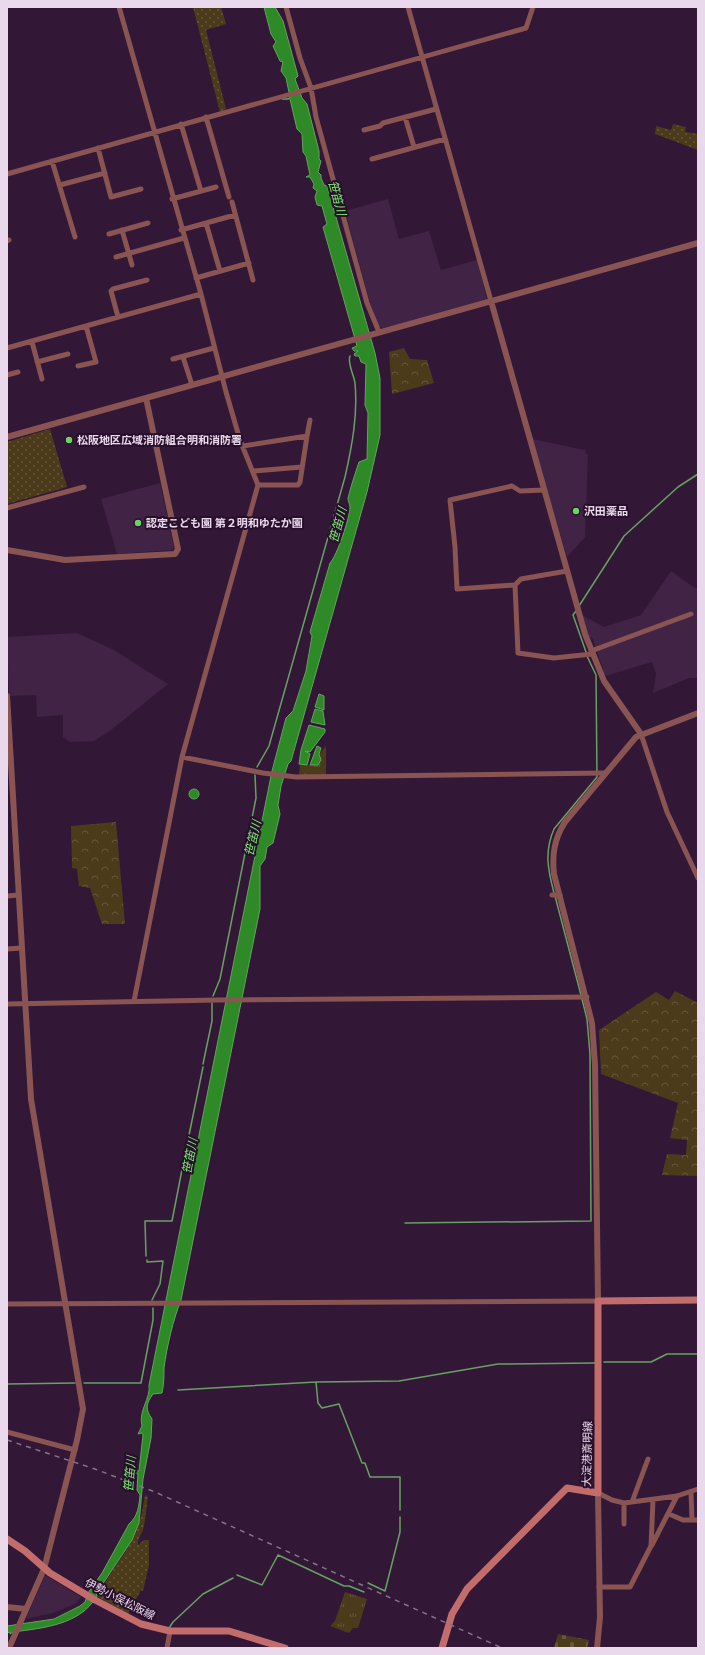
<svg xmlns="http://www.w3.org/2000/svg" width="705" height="1655" viewBox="0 0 705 1655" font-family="Lato,'Noto Sans JP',sans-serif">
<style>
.built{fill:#412345}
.grass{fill:url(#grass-dots)}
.forest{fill:url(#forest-crowns)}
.cemetery{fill:url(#cemetery-stones)}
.park{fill:url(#park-tufts)}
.water{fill:#2e8927;stroke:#66a162}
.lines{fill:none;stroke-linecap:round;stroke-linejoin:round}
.stream{stroke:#66a162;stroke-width:1.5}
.minor{stroke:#895452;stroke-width:5}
.tertiary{stroke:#895452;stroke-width:6}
.secondary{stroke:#c26d6b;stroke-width:7}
.rail{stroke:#87718a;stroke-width:1.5;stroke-dasharray:5 5;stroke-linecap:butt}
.poi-dot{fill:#6bd362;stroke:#280f2c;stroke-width:1.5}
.labels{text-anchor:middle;stroke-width:4;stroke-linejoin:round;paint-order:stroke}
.poi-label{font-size:11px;font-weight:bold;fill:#ead9ec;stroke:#280f2c;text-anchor:start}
.street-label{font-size:11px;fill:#ead9ec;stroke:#280f2c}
.water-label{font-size:12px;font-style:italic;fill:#7be971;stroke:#280f2c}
</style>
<defs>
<pattern id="grass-dots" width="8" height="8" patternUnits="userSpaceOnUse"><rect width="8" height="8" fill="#4c3b1b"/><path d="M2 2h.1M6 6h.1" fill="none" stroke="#66573c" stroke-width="1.8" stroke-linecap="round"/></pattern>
<pattern id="forest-crowns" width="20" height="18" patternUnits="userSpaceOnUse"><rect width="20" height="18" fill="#4c3b1b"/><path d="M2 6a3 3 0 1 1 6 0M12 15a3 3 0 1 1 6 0" fill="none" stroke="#66573c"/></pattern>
<pattern id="cemetery-stones" width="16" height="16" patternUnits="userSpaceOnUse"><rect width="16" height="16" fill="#4c3b1b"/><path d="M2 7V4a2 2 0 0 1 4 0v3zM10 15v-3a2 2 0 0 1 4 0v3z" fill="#66573c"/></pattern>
<pattern id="park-tufts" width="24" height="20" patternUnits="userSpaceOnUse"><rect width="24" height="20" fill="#4c3b1b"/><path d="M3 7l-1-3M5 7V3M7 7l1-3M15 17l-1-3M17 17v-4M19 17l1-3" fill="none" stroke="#66573c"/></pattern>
</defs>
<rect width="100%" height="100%" fill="#321836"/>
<path class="built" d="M388,199L399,239L429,231L441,270L477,260L487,300L382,329V327H379L370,303L345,211Z
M532,439L585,450L586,454H588L585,537L567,557Z
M160,483L174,547L172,550L117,554L101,499Z
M671,571L695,588H698V678H689L653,693L656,674L652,662L605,676L593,639L588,636L582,615L604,627L641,615Z
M77,633L112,649L168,684L111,730L94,741L70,742L63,737V715L37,717L36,695L9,696L7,637Z
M45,1575L81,1597L75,1604L53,1613L26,1619Z"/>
<path class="grass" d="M193,7H221L226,24L206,30L226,109L220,112Z
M673,124L686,127L685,132L698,134V150L655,134L656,126L671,130Z
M50,429L67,487L7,504V442Z
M145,1495L148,1497C146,1507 146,1519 143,1530C141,1535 137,1540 138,1545L144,1540H149V1565L143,1591L141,1590L128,1614L98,1597C106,1577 121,1561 131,1542C140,1527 142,1512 145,1495Z"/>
<path class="forest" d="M404,348L410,359L427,360L434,383L392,394L389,352Z
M116,822L125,924H102L90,888L79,886L77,869L72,868L71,826Z
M675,991L698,1003V1176L662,1175L667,1154L686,1155L687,1140L670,1138L678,1103L601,1074L599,1030L656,992L669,1000Z"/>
<path class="cemetery" d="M558,1634L589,1640L587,1648H554Z"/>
<path class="park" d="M326,746V775H299L300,765H317L320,763V753Z
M345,1592L367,1599L358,1628H353L349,1633L330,1626L335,1621Z"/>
<path class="water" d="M264,7H275L283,21L298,76L295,79L302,98L307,104L319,151V159L321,161L318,172L321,175V178L324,185L327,186L375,353L380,378V435L367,492L291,761L288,764L281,786L278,805L280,814L273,843L267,847L265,859L260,866V909L181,1300C173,1320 167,1346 164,1368C164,1376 164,1384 162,1393L153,1394C146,1404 145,1409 152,1419L151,1438L143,1479L139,1523L132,1540L100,1588L96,1590L97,1596C80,1625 43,1628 13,1632L10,1634V1632L7,1633V1626L54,1619L80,1606L85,1602L88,1593L102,1573L129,1524C138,1516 139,1506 140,1495L137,1490L138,1474L129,1470L139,1471L143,1435L142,1433L138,1434L142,1426C138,1411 151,1398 149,1385L272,771L286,718L293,711L306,671L312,636L310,632L330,563C337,556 350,517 350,507C350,504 348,502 348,498C351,486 355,474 359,462L367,459L368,413L365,405L366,364L361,362L359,356H355L354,354L358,351H354L352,348L357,346L323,227L327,224L322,206L317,205L315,197L317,191L313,188L314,184L310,177H306L310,175L306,156L303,152L302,134L297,129L290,99H282H288L290,97L286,78L281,71L283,62L280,61L273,46L276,42L271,34Z
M319,694L324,696V710L315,707Z
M315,709L323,711L325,725L311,722Z
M309,725L325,729V732L310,752L305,751L310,754L307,765L299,764L301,750Z
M317,746L321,748L319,754L321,760L318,765H310Z
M189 794a5 5 0 1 1 10 0a5 5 0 1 1-10 0Z"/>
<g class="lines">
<path class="stream" d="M579,606L624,536L678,487L698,474
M576,611L573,615L586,652
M257,767L269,746L345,477C352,446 358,415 355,383C354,375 347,363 350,356
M554,893C548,870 544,852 554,829L597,777L596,675L587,656
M555,896L581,995
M213,996L220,979L256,798L255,775
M203,1064L212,1021V1003
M188,1140L203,1067
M405,1223L591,1221L590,1054L587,1019L582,999
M146,1256L145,1221H172L187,1144
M147,1260V1262L163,1261L160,1284L152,1300
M604,1362H651L667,1354H698
M84,1383H141L153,1320V1308
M7,1384L75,1383
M178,1390L316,1382
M400,1510V1477H370L365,1463H362L339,1404L322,1408L318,1403L316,1382L399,1381L498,1364L595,1363
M237,1575L262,1585L278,1555L344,1586H349L364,1592
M368,1583L385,1591L400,1532V1517
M169,1628L173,1622L203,1594L233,1578"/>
<path class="minor" d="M119,7L201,294L226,392L240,440L258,485L182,757L134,1001
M286,7L300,58L311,88L316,117L367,303L379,332
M408,7L491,301
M206,117L229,197
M405,117L414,147
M181,124L201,191
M364,130L380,126L383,123L436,109
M98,148L111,197L141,189
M372,159L445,139
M52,161L75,237
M7,174L526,28L533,7
M60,185L105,173
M172,199L216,187
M232,202L253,280
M206,223L220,271
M122,230L132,265
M181,230L235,215
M109,234L148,223
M7,241L9,240
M116,257L184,238
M196,278L249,263
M118,317L111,291L113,289L147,280
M32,342L42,379
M7,348L201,294
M183,357L192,385
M173,359L214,348
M37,362L68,354
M78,366L96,362L86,326
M7,375L18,372
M307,436L310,420
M243,446L307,436L300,482L298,485H258
M253,471L302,467
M7,508L84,487
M567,571L521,579L515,585L518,653L554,658L592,654
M515,585L457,589L455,547L450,500L512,486L520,491L544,490
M591,651L691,614
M641,734L667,812L698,878
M182,757L263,773L296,777L605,773
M552,895H560
M7,896L19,895
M7,949L22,948
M7,1004L218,1000L587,997
M7,1304L598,1301
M7,1432L75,1450
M691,1492L692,1520H698
M598,1493L612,1500L624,1503L677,1496L698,1489
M632,1502L648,1459
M669,1514L683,1520H692
M624,1524V1503
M652,1545L677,1496
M599,1587H630L651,1546L653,1500
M167,1648L170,1631"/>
<path class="tertiary" d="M491,301L585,634L604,681L641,734
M7,437L698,243
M7,550L65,560L175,554L178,549L146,398
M7,696L31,1099L83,1409L77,1440L44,1569L9,1648
M598,1301L595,1065L592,1023L554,874C552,855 554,839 565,822L636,737L698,713
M7,1607L26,1609
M597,1648L600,1617L598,1493"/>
<path class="secondary" d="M7,1539L25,1551L50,1573L95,1600L141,1624L170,1631H229L285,1648
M442,1648L452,1614L467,1589L559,1496L567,1488L598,1493V1301L698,1300"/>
<path class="rail" d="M7,1440L95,1469L155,1492L502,1648"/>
</g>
<g class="poi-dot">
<circle cx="69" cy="440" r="4"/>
<circle cx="576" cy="511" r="4"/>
<circle cx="138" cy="523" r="4"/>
</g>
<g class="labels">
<g class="poi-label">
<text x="77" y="444">松阪地区広域消防組合明和消防署</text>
<text x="584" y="515">沢田薬品</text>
<text x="146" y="527">認定こども園 第２明和ゆたか園</text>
</g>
<g class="street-label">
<text transform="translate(587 1454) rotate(-89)" y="4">大淀港斎明線</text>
<text transform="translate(120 1599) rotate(27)" y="4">伊勢小俣松阪線</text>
</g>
<g class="water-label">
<text transform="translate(337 198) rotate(75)" y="4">笹笛川</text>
<text transform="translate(338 525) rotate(-74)" y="4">笹笛川</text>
<text transform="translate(253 838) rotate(-77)" y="4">笹笛川</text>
<text transform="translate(190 1156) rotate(-79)" y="4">笹笛川</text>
<text transform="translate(130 1474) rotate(-85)" y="4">笹笛川</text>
</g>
</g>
<rect width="705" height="1655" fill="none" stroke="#ead9ec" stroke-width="16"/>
</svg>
